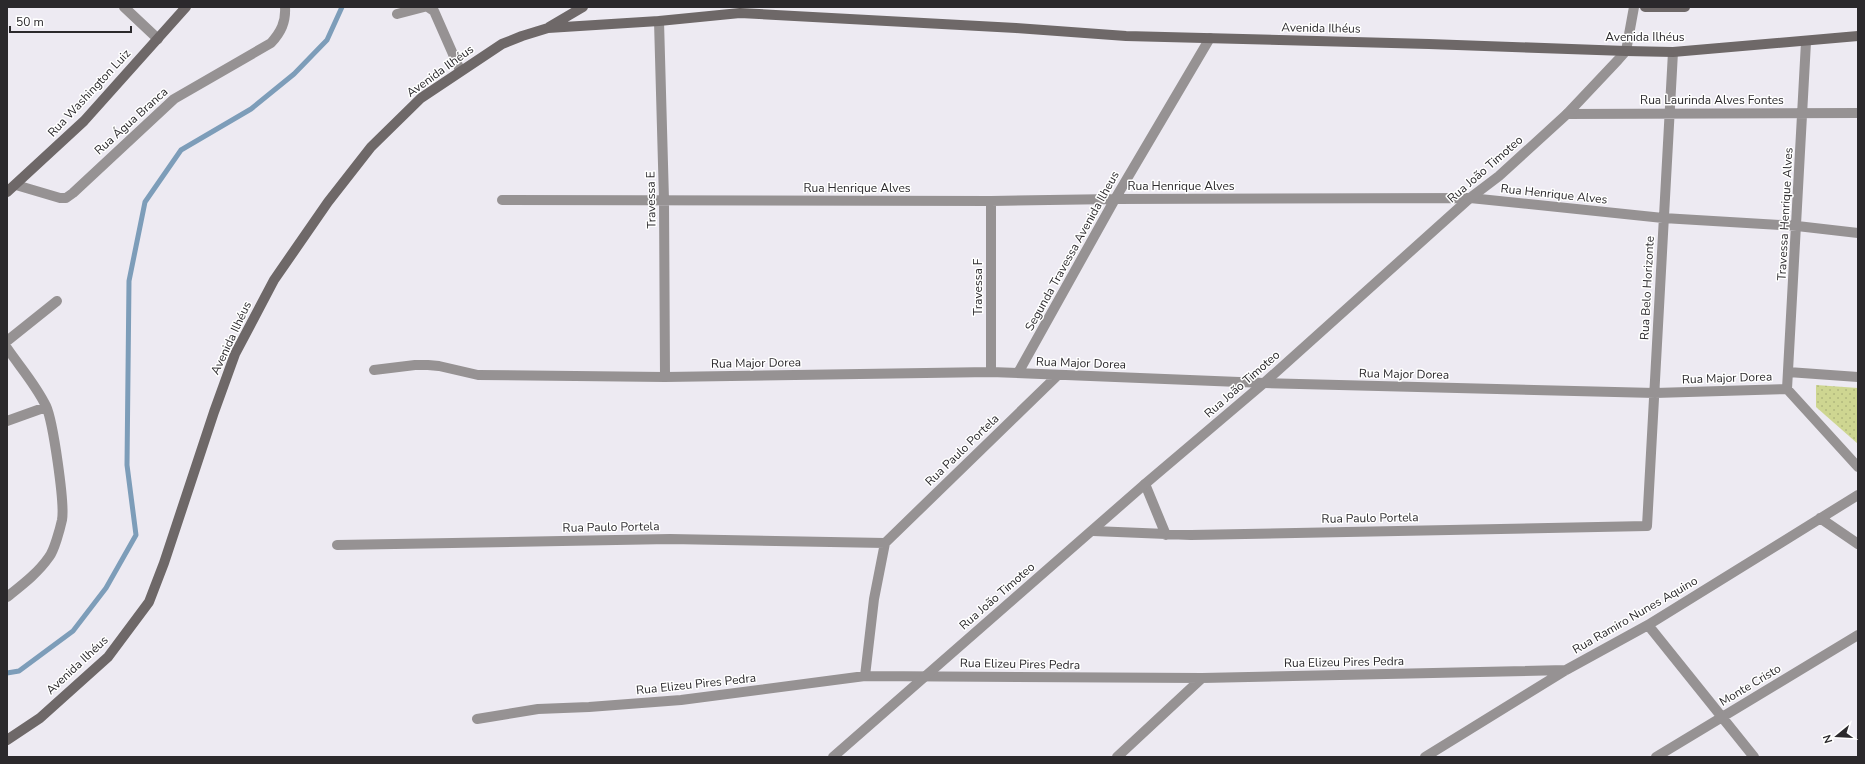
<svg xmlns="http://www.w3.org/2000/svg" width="1865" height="764" viewBox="0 0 1865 764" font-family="'Nunito Sans',sans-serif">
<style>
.park{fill:url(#park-dots)}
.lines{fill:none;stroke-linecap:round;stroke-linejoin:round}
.stream{stroke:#7d9db9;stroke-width:5}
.minor{stroke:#969293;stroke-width:10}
.tertiary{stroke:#969293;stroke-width:10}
.secondary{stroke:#6e6868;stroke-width:10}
.labels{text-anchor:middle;stroke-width:3;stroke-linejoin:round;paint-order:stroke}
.street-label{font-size:12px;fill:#2b292c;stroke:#fff}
</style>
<defs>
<pattern id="park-dots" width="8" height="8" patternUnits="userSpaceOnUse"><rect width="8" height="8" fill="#ced691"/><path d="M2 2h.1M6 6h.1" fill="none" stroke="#b1b87d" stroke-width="1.8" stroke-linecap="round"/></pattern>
</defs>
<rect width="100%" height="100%" fill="#edeaf2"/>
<path class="park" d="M1816,385L1858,388V444L1816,407Z"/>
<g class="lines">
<path class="stream" d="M7,673L19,671L73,631L106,588L136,535L127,465L129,281L145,202L181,150L251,109L294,74L327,40L342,7"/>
<path class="minor" d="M124,7L158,39
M428,7L434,11L460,70
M397,14L424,7
M659,21L664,200L665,377
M1567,114L1858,113
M16,185L60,198H66L73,193L174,99L271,43C281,32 286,22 285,7
M502,200L991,201L1115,199L1470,198L1663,218L1797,226L1858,233
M7,341L57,301
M7,348C20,367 36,385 46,406C53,421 65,504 62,520C60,529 54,551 49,557C38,573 22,585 7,597
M374,370L415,365H428L439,366L478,375L665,377L991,372L1264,383L1655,393L1787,389
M991,372V201
M1788,372L1858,377
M1018,373L1115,199L1210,38
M1787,389L1806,42
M1787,389L1858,467
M7,421L46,407
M1145,484L1166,535
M1820,518L1858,544
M1093,531L1191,535L1647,526L1673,52
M337,545L670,539L885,543
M1648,625L1754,757
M865,676L874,599L885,543L1057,376
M477,719L538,709L589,707L681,700L865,676L1202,678L1566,670
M1117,757L1202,678
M1425,757L1566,670L1648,625L1858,495
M1656,757L1858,635"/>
<path class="tertiary" d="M833,757L1145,484L1264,383L1470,198L1499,176L1567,114L1618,60L1626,51L1634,7"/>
<path class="secondary" d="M1645,7H1685
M549,27L583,7
M7,192L84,121L186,7
M7,740L40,718L108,657L149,602L164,563L214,412L235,354L274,280L328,202L371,147L421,98L502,44L522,36L548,28L659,21L740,13L1016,28L1126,36L1429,44L1626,51L1673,52L1858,36"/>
</g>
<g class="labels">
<g class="street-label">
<text transform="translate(1321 28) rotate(1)" y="4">Avenida Ilhéus</text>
<text x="1645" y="41">Avenida Ilhéus</text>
<text transform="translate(440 71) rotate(-36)" y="4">Avenida Ilhéus</text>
<text transform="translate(89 93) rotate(-47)" y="4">Rua Washington Luiz</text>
<text x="1712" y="104">Rua Laurinda Alves Fontes</text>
<text transform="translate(131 121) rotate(-42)" y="4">Rua Água Branca</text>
<text transform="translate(1485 169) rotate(-41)" y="4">Rua João Timoteo</text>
<text x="1181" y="190">Rua Henrique Alves</text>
<text x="857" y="192">Rua Henrique Alves</text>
<text transform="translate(1554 194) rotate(6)" y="4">Rua Henrique Alves</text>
<text transform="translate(651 200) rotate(-91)" y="4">Travessa E</text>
<text transform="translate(1785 214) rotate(-87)" y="4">Travessa Henrique Alves</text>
<text transform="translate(1072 251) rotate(-61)" y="4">Segunda Travessa Avenida Ilheus</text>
<text transform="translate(978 287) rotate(-90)" y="4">Travessa F</text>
<text transform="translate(1647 288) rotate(-87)" y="4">Rua Belo Horizonte</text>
<text transform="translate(231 338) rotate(-65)" y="4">Avenida Ilhéus</text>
<text transform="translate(756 363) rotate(-1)" y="4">Rua Major Dorea</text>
<text transform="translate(1081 363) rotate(2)" y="4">Rua Major Dorea</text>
<text transform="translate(1404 374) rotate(1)" y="4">Rua Major Dorea</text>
<text transform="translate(1727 378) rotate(-2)" y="4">Rua Major Dorea</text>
<text transform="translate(1242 384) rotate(-41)" y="4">Rua João Timoteo</text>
<text transform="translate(962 450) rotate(-44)" y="4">Rua Paulo Portela</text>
<text transform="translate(1370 518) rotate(-1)" y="4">Rua Paulo Portela</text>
<text transform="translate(611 527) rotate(-1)" y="4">Rua Paulo Portela</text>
<text transform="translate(997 596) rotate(-41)" y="4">Rua João Timoteo</text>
<text transform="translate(1635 615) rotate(-30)" y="4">Rua Ramiro Nunes Aquino</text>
<text transform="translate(1344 662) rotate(-1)" y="4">Rua Elizeu Pires Pedra</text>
<text transform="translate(1020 664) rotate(1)" y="4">Rua Elizeu Pires Pedra</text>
<text transform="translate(77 665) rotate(-43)" y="4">Avenida Ilhéus</text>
<text transform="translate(696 684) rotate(-6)" y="4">Rua Elizeu Pires Pedra</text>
<text transform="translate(1750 685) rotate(-31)" y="4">Monte Cristo</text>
</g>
</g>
<rect width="1865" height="764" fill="none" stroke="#2b292c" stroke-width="16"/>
<g transform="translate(1837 736) rotate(252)" stroke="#ffffff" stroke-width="3" paint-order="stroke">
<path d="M0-3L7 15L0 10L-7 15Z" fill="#2b292c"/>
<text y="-6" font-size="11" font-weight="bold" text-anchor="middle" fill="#2b292c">N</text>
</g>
<path d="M10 26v6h121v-6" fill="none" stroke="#2b292c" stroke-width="2"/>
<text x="16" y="26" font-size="12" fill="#2b292c" stroke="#ffffff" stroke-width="3" paint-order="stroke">50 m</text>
</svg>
